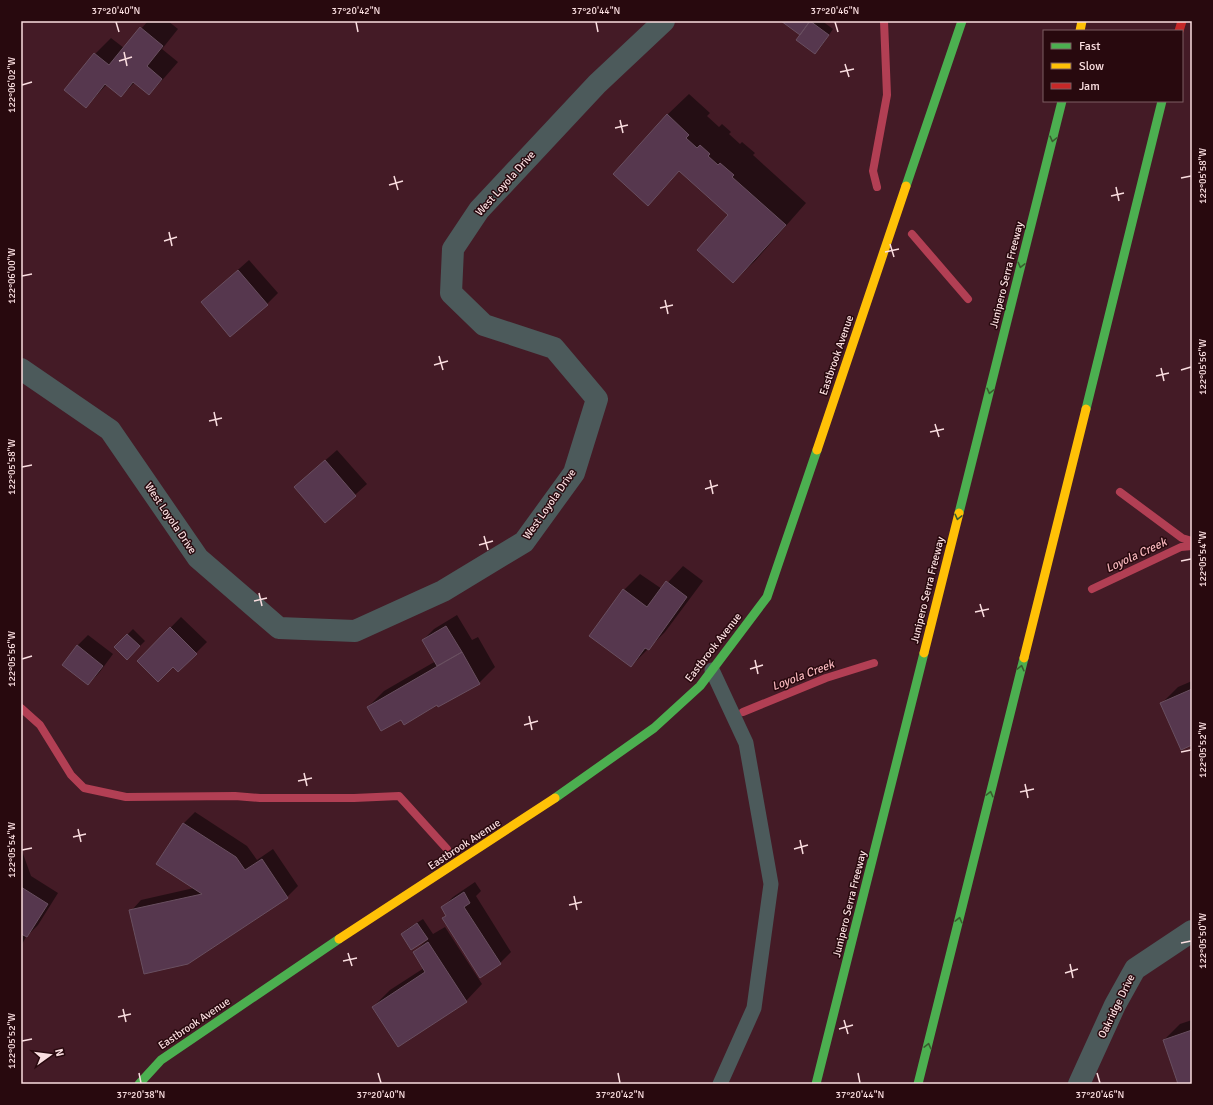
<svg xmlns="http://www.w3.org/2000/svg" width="1213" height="1105" viewBox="0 0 1213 1105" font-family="Signika,sans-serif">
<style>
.shadow{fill:#0007}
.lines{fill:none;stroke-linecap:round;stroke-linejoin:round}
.stream{stroke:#b23f54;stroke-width:8}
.building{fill:#56374e;stroke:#694f60}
.lane{stroke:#4c5a5b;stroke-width:15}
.street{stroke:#4c5a5b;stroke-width:22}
.fast{stroke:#4caf50;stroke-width:9}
.slow{stroke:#ffc107;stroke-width:9}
.jam{stroke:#c62828;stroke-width:9}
.oneway{stroke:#3a5c2f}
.ticks{fill:none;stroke:#fadee0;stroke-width:1.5}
.labels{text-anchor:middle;stroke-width:3;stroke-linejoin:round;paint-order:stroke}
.street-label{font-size:11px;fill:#fadee0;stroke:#28090e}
.water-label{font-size:12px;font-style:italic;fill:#f5b5bb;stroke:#28090e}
.neatline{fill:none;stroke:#fadee0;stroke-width:1.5}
.ticks-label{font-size:10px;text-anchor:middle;fill:#fadee0}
</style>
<rect width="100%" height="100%" fill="#441b26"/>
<path class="shadow" d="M148,21H168L178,29L162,49L178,62L165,77L149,94L135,82L121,96L107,84L86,107L95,54L111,38L124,48Z
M783,21H822L833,29L820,48Z
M689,94L710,113L707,116L719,127L722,124L731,132L729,134L740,144L742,142L755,153L753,155L806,203L755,261L733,282L730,215L680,170L648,205L667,115Z
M249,260L278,293L267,304L202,302Z
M337,450L367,484L325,522L295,487Z
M683,566L703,581L665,632L631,666L624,590L640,574L662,589Z
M457,615L472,640L478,637L495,667L479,683L437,704L401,718L368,707L384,691L436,661L423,640L434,629Z
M181,617L207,642L178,671L173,666L138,661Z
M133,629L145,641L127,659L115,647Z
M88,635L113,654L99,673L88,684L77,646Z
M1192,681V744L1161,704L1178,687Z
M195,812L247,846L257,860L273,849L298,886L287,897L131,911L141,900L194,888L158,864L184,823Z
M21,848L31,876L58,893L38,925L26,937L21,946Z
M475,882L481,891L476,896L511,952L500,963L480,976L443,918L447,915L442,908L453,897Z
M423,919L433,934L445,927L482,984L466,1001L373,1007L390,990L424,968L414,952L427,940L402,934L407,929Z
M1192,1020V1084H1176L1179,1083L1164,1040L1180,1024Z"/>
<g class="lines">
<path class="stream" d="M877,187L873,171L887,95L884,21
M912,234L968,299
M1120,492L1182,538L1192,541
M1092,589L1181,547L1192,546
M21,708L40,725L71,775L84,788L126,797L235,796L260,798H354L399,796L447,849
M743,712L826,678L874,663"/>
</g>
<path class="building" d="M781,21H810L800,35Z
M810,21L829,35L815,54L796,40Z
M140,27L163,46L147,66L162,79L149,95L133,82L121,97L105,84L86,108L64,90L94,53L109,65Z
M667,114L689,135L686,138L697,148L700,145L710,154L708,156L718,165L720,163L734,175L732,177L786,225L733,283L697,250L728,215L679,171L648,206L613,174Z
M238,270L268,305L230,337L201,302Z
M325,460L356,496L325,523L294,487Z
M666,581L687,597L649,650L645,648L631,667L589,636L623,589L647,607Z
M446,626L462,652L437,666L422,640Z
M170,627L197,654L178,672L173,667L158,682L137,661Z
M127,634L140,646L127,660L114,647Z
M77,645L103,666L88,685L62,665Z
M462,652L480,684L438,707L437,705L404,725L401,720L381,731L367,707Z
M1192,689V745L1181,750L1160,703Z
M183,823L236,857L245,870L262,859L288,898L188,964L144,974L129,910L202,894L156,864Z
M21,887L48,904L27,937L21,934Z
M464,892L470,903L464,907L501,964L480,978L442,918L446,916L441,907Z
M417,923L428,939L411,950L401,934Z
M428,942L467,1002L398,1047L372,1007L425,972L413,952Z
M1192,1030V1084H1178L1163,1040Z"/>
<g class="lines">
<path class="lane" d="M712,670L746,743L771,884L754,1008L720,1084"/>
<path class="street" d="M21,369L110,430L198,558L279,628L355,631L443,591L524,542L574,473L597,399L554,348L484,325L451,293L453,249L479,210L597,84L664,21
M1079,1084L1115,1005L1135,969L1192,931"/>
<path class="fast" d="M906,186L962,21
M1086,409L1162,101
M959,513L1062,101
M555,798L654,728L700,686L767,597L817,450
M139,1084L161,1060L339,939
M816,1084L924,653
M918,1084L1024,658"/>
<path class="slow" d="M1080,31L1082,21
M817,450L906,186
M924,653L959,513
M1024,658L1086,409
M339,939L555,798"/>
<path class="jam" d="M1179,31L1182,21"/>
</g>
<defs><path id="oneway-chevron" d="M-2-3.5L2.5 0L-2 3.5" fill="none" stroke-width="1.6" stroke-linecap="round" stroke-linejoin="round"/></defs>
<g class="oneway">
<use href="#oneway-chevron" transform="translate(1053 139) rotate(104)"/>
<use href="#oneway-chevron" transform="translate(1021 265) rotate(104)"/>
<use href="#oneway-chevron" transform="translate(990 391) rotate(104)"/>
<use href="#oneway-chevron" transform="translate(958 517) rotate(104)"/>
<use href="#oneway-chevron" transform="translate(1021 668) rotate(-76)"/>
<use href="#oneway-chevron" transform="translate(990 794) rotate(-76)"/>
<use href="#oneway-chevron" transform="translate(959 920) rotate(-76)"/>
<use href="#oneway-chevron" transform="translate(928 1046) rotate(-76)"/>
</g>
<path class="ticks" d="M116,22L119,32M356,22L358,32M596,22L598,32M835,22L838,32M124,52L127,66M119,61L132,57M845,64L849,77M840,72L854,69M22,85L32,82M620,120L623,133M615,128L628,125M394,176L398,190M1181,178L1191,176M389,185L403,181M1116,187L1119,201M1111,196L1124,193M169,232L172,246M164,241L177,237M890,244L894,257M885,252L899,249M22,276L32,274M665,300L668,314M660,308L673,305M439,356L443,370M434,365L448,361M1161,368L1164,381M1181,370L1191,367M1156,376L1169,373M214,412L217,426M209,421L222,418M935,424L939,437M930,432L944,429M22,467L32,465M710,480L713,494M705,489L718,485M484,536L488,550M479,545L493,541M1181,561L1191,559M259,593L262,606M254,601L267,598M980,604L984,617M975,612L989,609M22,659L32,656M755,660L758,674M750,669L763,665M529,716L532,730M524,725L538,721M1181,752L1191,750M304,773L307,786M298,781L312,778M1025,784L1028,798M1020,792L1034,789M78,829L81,842M73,837L86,834M800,840L803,854M794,849L808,845M22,850L32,848M574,896L577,910M569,905L582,902M1181,943L1191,941M348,953L352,966M343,961L357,958M1070,964L1073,978M1065,973L1078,969M123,1009L126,1022M118,1017L131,1014M844,1020L848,1034M839,1029L853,1025M22,1041L32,1039M139,1073L141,1083M378,1073L381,1083M618,1073L620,1083M858,1073L860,1083M1097,1073L1100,1083"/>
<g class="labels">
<g class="street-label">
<text transform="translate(505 183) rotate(-48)" y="4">West Loyola Drive</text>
<text transform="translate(1006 275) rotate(-76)" y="4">Junipero Serra Freeway</text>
<text transform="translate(836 355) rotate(-71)" y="4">Eastbrook Avenue</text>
<text transform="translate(549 504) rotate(-55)" y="4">West Loyola Drive</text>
<text transform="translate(171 518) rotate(56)" y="4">West Loyola Drive</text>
<text transform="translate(927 590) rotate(-76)" y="4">Junipero Serra Freeway</text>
<text transform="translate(713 647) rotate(-52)" y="4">Eastbrook Avenue</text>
<text transform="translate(464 844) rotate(-33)" y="4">Eastbrook Avenue</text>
<text transform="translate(849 904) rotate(-76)" y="4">Junipero Serra Freeway</text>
<text transform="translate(1116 1006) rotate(-64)" y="4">Oakridge Drive</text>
<text transform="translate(194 1023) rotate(-34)" y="4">Eastbrook Avenue</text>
</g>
<g class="water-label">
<text transform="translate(1136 555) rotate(-25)" y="4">Loyola Creek</text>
<text transform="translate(803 675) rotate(-21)" y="4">Loyola Creek</text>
</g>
</g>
<rect width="1213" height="1105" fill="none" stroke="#28090e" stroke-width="44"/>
<rect x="1043" y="30" width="140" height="72" fill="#28090e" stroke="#7c5e62"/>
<rect x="1051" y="43" width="20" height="6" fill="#4caf50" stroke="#7c5e62"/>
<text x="1079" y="50" font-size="12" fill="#fadee0">Fast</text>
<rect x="1051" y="63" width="20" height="6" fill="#ffc107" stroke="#7c5e62"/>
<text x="1079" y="70" font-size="12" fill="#fadee0">Slow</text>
<rect x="1051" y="83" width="20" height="6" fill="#c62828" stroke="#7c5e62"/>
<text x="1079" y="90" font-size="12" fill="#fadee0">Jam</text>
<g transform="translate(50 1055) rotate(76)" stroke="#28090e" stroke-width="3" paint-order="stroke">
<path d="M0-3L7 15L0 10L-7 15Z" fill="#fadee0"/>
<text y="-6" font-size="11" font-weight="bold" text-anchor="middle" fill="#fadee0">N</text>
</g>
<rect x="22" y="22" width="1169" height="1061" class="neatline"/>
<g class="ticks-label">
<text x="116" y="14">37°20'40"N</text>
<text x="356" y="14">37°20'42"N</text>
<text x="596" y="14">37°20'44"N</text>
<text x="835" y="14">37°20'46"N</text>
<text transform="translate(11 85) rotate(-90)" y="4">122°06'02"W</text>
<text transform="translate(1202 176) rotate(-90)" y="4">122°05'58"W</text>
<text transform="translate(11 276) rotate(-90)" y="4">122°06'00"W</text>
<text transform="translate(1202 367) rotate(-90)" y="4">122°05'56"W</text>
<text transform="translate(11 467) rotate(-90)" y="4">122°05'58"W</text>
<text transform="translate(1202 559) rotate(-90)" y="4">122°05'54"W</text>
<text transform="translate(11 659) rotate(-90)" y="4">122°05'56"W</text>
<text transform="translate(1202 750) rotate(-90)" y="4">122°05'52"W</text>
<text transform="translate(11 850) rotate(-90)" y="4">122°05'54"W</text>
<text transform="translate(1202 941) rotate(-90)" y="4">122°05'50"W</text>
<text transform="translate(11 1041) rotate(-90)" y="4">122°05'52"W</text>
<text x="141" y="1098">37°20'38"N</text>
<text x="381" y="1098">37°20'40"N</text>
<text x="620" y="1098">37°20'42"N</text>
<text x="860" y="1098">37°20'44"N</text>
<text x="1100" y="1098">37°20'46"N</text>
</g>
</svg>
